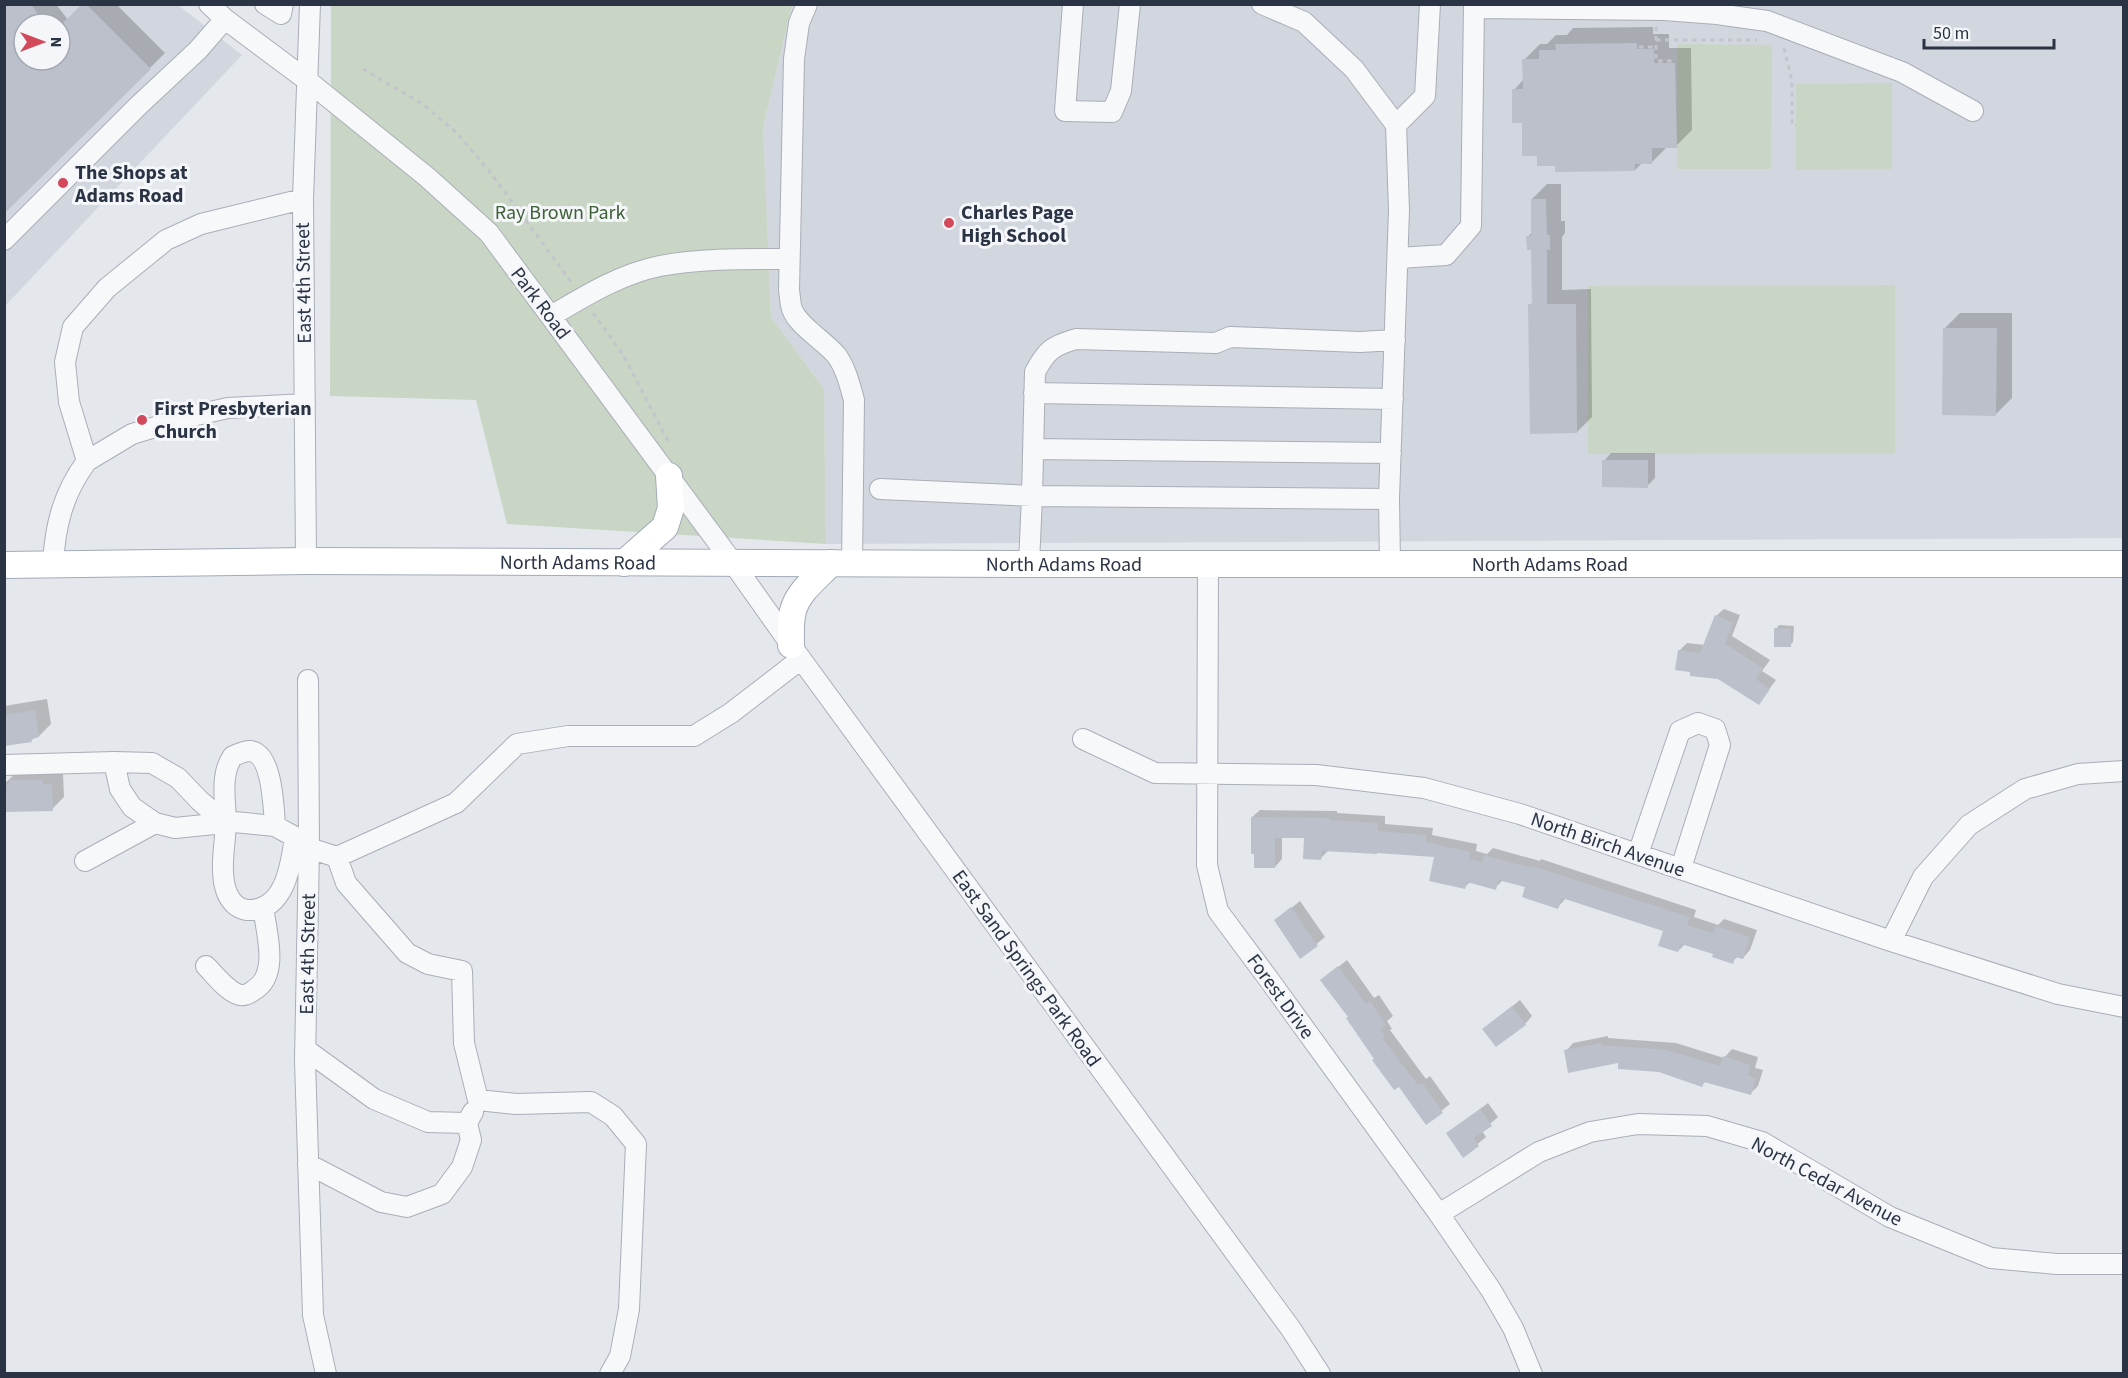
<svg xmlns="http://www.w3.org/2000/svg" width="2128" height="1378" viewBox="0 0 2128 1378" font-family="'Source Sans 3',sans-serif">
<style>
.built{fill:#d2d6de;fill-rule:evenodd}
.green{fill:#c9d6c5}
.shadow{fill:#0003;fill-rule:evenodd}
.building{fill:#bbc0ca}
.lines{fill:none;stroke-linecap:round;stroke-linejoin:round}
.minor-casing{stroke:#a9aeb7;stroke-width:22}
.major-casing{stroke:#a3abb8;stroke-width:28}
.path{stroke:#c2c5cb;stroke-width:3;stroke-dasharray:4.5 4.5;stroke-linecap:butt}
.minor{stroke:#f7f8fa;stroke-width:20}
.major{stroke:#fff;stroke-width:26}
.poi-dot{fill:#d1495b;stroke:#f4f6f9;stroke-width:2}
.labels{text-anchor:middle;stroke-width:6;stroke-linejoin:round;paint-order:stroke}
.poi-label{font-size:20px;font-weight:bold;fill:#2b3445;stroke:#f4f6f9;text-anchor:start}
.park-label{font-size:20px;fill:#3f6138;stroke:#f4f6f9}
.street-label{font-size:20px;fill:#2b3445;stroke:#f4f6f9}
</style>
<rect width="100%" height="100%" fill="#e4e7ec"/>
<path class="built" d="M5,5H178L242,55L5,306ZM24,24H60V60H24Z
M792,5H2123V538L826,544L824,389L771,317L763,127Z"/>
<path class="green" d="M331,5H792L763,127L771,317L824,389L826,544L507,524L476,400L330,396Z
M1677,44L1772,45L1771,169H1677Z
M1892,83V169L1796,170V84Z
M1895,285V453L1588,454V286Z"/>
<path class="shadow" d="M4,4H56L68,20L84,4H116L165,53L4,213ZM24,24H60V60H24Z
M1653,27V34H1669V48H1691L1692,130L1676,146H1668L1652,162L1642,163L1635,170L1556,165L1539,154L1523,122L1514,90L1524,79V60L1540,44H1547L1556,35H1567L1573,28Z
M1547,184H1561V221H1565V233L1562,237V290L1591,289L1592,417L1577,432L1530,305L1533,302V248L1528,237L1532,232V199Z
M1960,313H2012V398L1996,414L1944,329Z
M1611,453H1655V478L1647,486L1604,461Z
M1724,609L1740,615L1732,636L1770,660L1762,671L1776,680L1759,703L1679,651L1687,643L1705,645L1716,616Z
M1779,625L1794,626L1793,642L1790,645L1776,629Z
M47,699L51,724L39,736L31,740L4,744V706Z
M63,773L64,797L52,809L4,810V784L15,774Z
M1260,810L1337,811V813L1385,816V824L1433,828L1432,835L1477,844L1476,851L1487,854L1493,848L1540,861L1541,859L1696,910L1694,917L1718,925L1724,919L1757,930L1750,950L1743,958L1738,956L1732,962L1714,953L1685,944L1678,951L1665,930L1566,898L1558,907L1527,886L1503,880L1495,888L1471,881L1465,887L1436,856L1329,850L1321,858L1305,837H1282V859L1275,867L1252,817Z
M1300,901L1325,937L1301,957L1276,920Z
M1347,960L1374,998L1379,995L1393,1016L1387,1021L1392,1029L1390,1030L1426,1079L1430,1076L1450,1104L1426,1123L1399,1084L1375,1059L1349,1017L1322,980Z
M1520,1000L1532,1016L1525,1024L1484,1029Z
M1608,1036V1038L1676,1043L1724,1058L1732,1049L1758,1057L1755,1068L1763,1070L1758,1086L1750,1094L1706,1081L1702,1085L1659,1070L1566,1051L1573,1043Z
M1488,1103L1498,1117L1482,1131L1486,1137L1463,1156L1448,1133Z"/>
<path class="building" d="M4,4H31L45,24H24V60H60V26L82,4H86L151,69L4,214Z
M1637,43V49H1654V63H1675L1677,148H1652V164H1635V171L1555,172V166H1537V156H1522V123H1512V89H1523L1522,59H1539V50H1556L1555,44Z
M1531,199H1546L1547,235H1550V250H1547V304H1576L1577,433L1530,434L1528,304H1532L1531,250H1527L1526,236H1531Z
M1943,328H1997L1996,416L1942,415Z
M1602,460H1648V488L1602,487Z
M1715,615L1733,623L1725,644L1763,668L1756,679L1770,689L1759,705L1718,679L1690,676V672L1675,670L1678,650L1700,653Z
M1774,628L1791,629V647H1774Z
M35,710L39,737L31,739L32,742L4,746V715Z
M9,780H43V784H52L53,811L4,812V785H9Z
M1251,817L1330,818V820L1378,823V831L1426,835V842L1470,852L1469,859L1482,862L1484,855L1532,868V866L1690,917L1687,925L1713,933L1715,926L1750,937L1743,959L1735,957L1733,964L1712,957L1713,954L1681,944L1678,952L1658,946L1663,931L1562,898L1558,909L1522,897L1525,887L1498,880L1496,890L1467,882L1465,889L1429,881L1434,857L1377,853V854L1322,851L1321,860L1303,859L1304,838H1275V868H1254V854H1251Z
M1291,907L1318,946L1300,959L1274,920Z
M1338,966L1366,1004L1370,1001L1386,1025L1380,1029L1385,1037L1383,1039L1418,1085L1422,1082L1443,1113L1426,1125L1399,1087L1394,1090L1372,1060L1374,1059L1346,1018L1348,1017L1320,980Z
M1512,1006L1526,1025L1496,1047L1482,1029Z
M1601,1043V1045L1667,1050L1720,1066L1723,1056L1751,1065L1748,1075L1756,1078L1751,1095L1704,1082L1702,1087L1659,1072L1618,1069V1063L1568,1073L1564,1050Z
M1480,1109L1492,1126L1474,1138L1479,1146L1463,1158L1446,1133Z"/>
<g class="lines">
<g class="minor-casing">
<path id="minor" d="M209,4L225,19L308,81L427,177L489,233L733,563L801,659L1291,1329L1320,1374
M265,4L281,14L283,4
M807,4L799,23L794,59L789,290C790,296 790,303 792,309C798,326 825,341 837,356C846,369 850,385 854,400L852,563
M1073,4L1065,111L1112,112L1121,91L1130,4
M1262,4L1304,22L1354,69L1396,125L1399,210L1389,499L1390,563
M1474,8L1664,10V4
M1664,10L1717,14L1767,21L1902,72L1973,111
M1396,125L1425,96L1430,4
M4,240L138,106L198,50L225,19
M1398,258L1446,255L1471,226L1474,4
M551,316C585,296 620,274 660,266C702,258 747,259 789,259
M1034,393L1393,399
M1033,449L1391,453
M87,461L132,434L192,416L228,408L305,404
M880,489L1032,496L1029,564
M1389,499L1032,496L1035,372C1047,350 1052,346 1076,339L1216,343L1230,337L1360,342L1395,340
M306,561L303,199L310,4
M53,564C55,526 63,493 87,461L69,402L65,362L73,327L107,288L166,240L201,224L303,199
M1208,564L1207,865L1218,911L1270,981L1439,1214L1491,1290L1513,1328L1532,1374
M308,680L309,848L305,1061L313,1315L326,1374
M1083,739L1155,773L1316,775L1424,788L1520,814L1891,941L2058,994L2124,1007
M4,765L114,762
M226,823L200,801L178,778L152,763L114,762L120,789L132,807L155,823L175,828L234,822L275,826L295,837L309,848L337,857L456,803L517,744L568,736H694L731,713L801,659
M275,826C274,809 272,762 256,753C249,748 240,754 233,756C228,763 226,770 225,778C223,793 226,809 226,824C225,845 219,873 227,893C231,902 238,909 247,910C285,912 291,865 295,837
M1638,854L1680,731L1698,723L1715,729L1720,745L1681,868
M337,857L346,883L407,953L428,964L462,971L464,1043L478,1100L516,1104L591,1102L613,1116L636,1144L629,1309L620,1356L610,1374
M85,861L155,823
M1891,941L1923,877L1969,825L2025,789L2078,774L2124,771
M206,966C215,975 225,989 237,994C244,997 249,994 254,990C280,975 266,931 263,907
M305,1049L374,1099L428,1122L467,1123L473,1112
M308,1164L381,1202L407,1207L442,1194L462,1167L471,1140L467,1123
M1439,1214L1539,1152L1590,1132L1638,1124L1707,1126L1762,1142L1890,1217L1991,1258L2057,1264H2124"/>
</g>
<g class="major-casing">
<g id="major">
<path d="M624,563L665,527L671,508L669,476"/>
<path id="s1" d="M4,565L306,561L1029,564H2124"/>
<path d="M791,645C791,634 790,622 793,611C798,591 818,577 831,563"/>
</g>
</g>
<path class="path" d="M1656,27V61H1674
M1656,40H1757
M1639,47H1656
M1784,48L1792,81V125H1796
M363,69L421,103L456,132L490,172L572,283
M593,313L624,356L668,441"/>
<use href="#minor" class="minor"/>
<use href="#major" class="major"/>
</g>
<g class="poi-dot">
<circle cx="63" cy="183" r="6"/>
<circle cx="949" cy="223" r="6"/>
<circle cx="142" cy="420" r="6"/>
</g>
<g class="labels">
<g class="poi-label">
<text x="75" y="179">The Shops at<tspan x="75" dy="23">Adams Road</tspan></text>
<text x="961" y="219">Charles Page<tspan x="961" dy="23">High School</tspan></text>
<text x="154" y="415">First Presbyterian<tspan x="154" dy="23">Church</tspan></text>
</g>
<g class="park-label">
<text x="560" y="219">Ray Brown Park</text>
</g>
<g class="street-label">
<text transform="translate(303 283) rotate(-91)" y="7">East 4th Street</text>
<text transform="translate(541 303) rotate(53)" y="7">Park Road</text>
<text dy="7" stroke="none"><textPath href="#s1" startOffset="574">North Adams Road</textPath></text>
<text dy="7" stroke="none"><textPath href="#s1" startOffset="1546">North Adams Road</textPath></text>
<text dy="7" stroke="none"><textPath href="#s1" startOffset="1060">North Adams Road</textPath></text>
<text transform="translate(1608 844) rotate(19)" y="7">North Birch Avenue</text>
<text transform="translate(307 954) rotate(-89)" y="7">East 4th Street</text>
<text transform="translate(1027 968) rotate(54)" y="7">East Sand Springs Park Road</text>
<text transform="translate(1281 996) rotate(54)" y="7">Forest Drive</text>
<text transform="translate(1827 1181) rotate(28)" y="7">North Cedar Avenue</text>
</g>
</g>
<rect width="2128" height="1378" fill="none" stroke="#2b3445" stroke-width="12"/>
<g transform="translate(42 42) rotate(90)"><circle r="28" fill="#f4f6f9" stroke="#a4a8b1" stroke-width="1.5"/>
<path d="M0-4.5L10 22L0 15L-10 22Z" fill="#d1495b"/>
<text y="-9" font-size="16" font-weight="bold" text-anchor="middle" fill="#2b3445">N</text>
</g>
<path d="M1924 39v9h130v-9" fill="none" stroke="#2b3445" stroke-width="3"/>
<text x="1933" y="39" font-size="18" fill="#2b3445" stroke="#f4f6f9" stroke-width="4.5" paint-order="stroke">50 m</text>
</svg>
